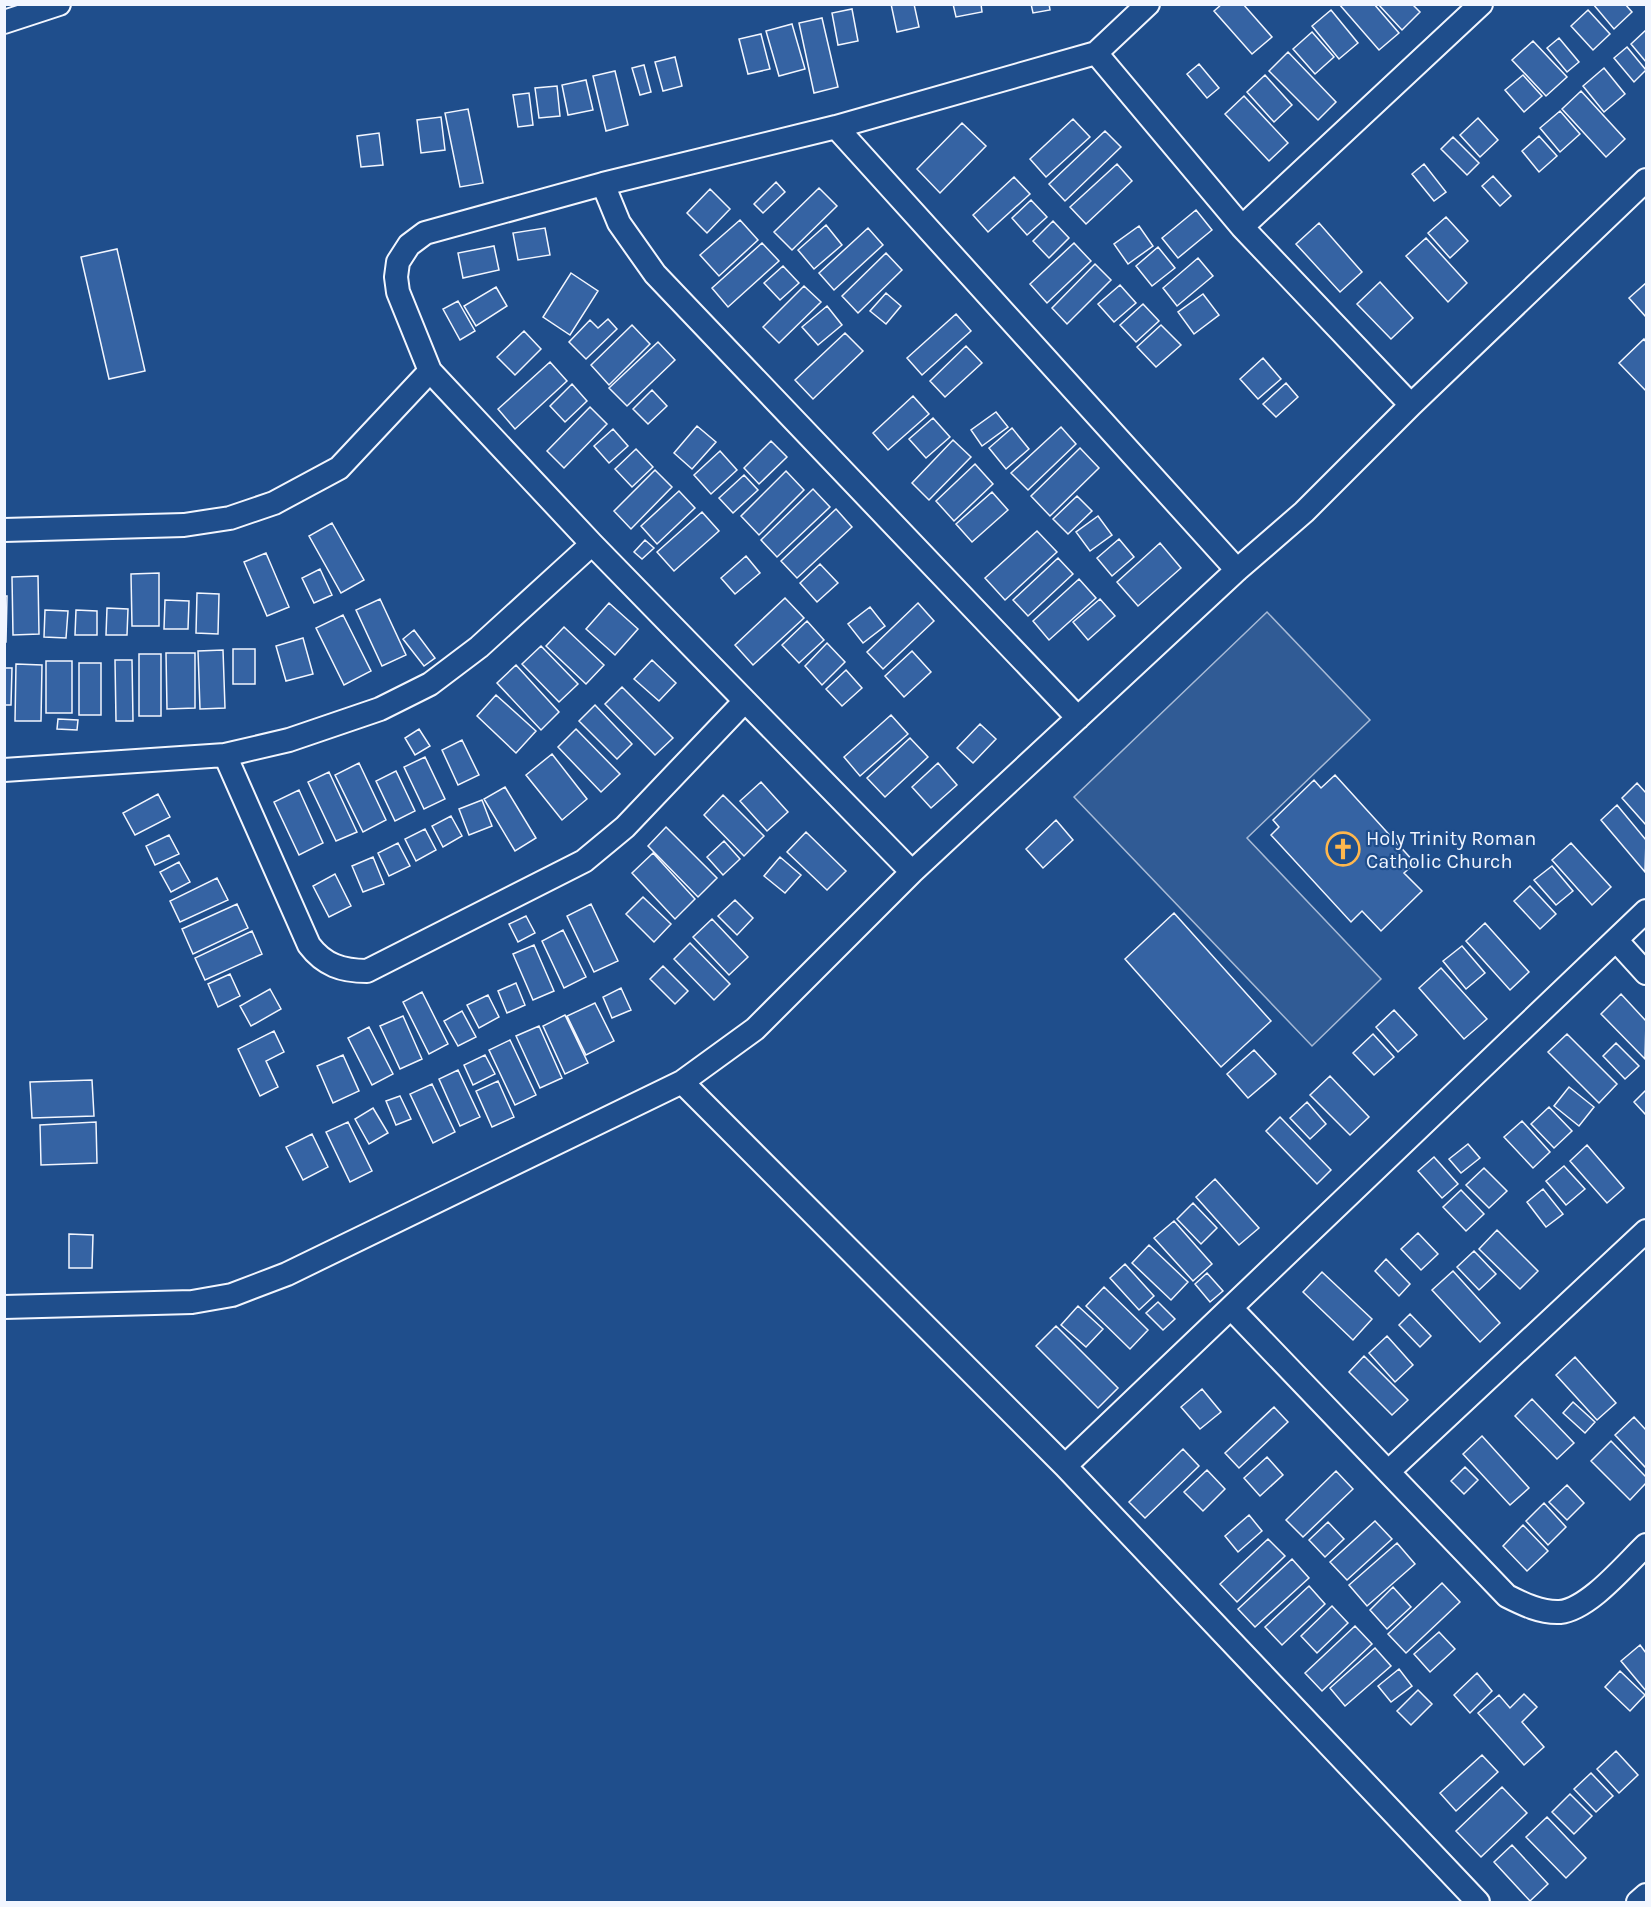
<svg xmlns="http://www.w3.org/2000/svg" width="1651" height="1907" viewBox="0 0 1651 1907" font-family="Karla,sans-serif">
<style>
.parking{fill:#305b95;stroke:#a8bbd7;stroke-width:1.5}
.building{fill:#3563a3;stroke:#f2f6ff;stroke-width:1.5}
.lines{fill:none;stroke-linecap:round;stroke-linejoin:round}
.minor-casing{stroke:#f2f6ff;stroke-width:26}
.minor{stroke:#1f4e8c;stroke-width:22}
.labels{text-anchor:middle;stroke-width:4.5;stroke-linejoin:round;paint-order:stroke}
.poi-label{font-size:20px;fill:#f2f6ff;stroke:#1f4e8c;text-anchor:start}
</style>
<rect width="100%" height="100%" fill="#1f4e8c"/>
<path class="parking" d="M1267,612L1370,720L1247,838L1381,979L1312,1046L1074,797Z"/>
<path class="building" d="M891,4H914L919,27L897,32Z
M953,4H981L982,12L956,17Z
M1031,4H1049L1050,10L1033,13Z
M1222,4H1243L1272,37L1252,54L1214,11Z
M1339,4H1374L1399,33L1379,50Z
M1378,4H1412L1420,12L1402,30Z
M1593,4H1625L1632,12L1614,29Z
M852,9L858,41L838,45L832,13Z
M1331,10L1358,43L1339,59L1312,26Z
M1588,10L1610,34L1593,50L1571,26Z
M822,18L838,87L814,93L799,23Z
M792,24L805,69L779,76L766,31Z
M1646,30V62L1631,44Z
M1312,32L1334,57L1315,74L1293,49Z
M761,34L770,69L748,74L739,39Z
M1559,38L1579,62L1567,72L1547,48Z
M1533,41L1567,77L1546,96L1512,60Z
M1627,47L1646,70L1634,82L1614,58Z
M1288,52L1336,102L1318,120L1269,71Z
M675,57L682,86L663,91L655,62Z
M1199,64L1219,88L1207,98L1187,74Z
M644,65L651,92L640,95L632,68Z
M1604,68L1625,94L1604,112L1583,86Z
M615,71L628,125L606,131L593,76Z
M1265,75L1292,105L1274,122L1247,92Z
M1523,75L1542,96L1524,112L1505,90Z
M586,80L593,110L568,115L562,85Z
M557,86L560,116L539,118L535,88Z
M1581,91L1625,139L1606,157L1562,109Z
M529,93L533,125L518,127L513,95Z
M1244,96L1288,143L1269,161L1225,114Z
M468,109L483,183L460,187L445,113Z
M1560,111L1580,134L1560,152L1540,128Z
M441,117L445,150L421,153L417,120Z
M1478,118L1498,140L1480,157L1460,135Z
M1073,119L1090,137L1046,177L1030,159Z
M962,123L986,146L940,193L917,169Z
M1105,131L1121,147L1065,201L1049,184Z
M379,133L383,165L361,167L357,136Z
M1539,136L1557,156L1539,172L1522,151Z
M1453,137L1479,163L1467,175L1441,149Z
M1117,164L1132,181L1086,224L1070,207Z
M1424,164L1446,192L1434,201L1412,174Z
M1493,176L1511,196L1500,206L1482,186Z
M1014,177L1030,194L988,232L973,215Z
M776,182L785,192L763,213L754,204Z
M819,188L837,206L792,250L774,232Z
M710,189L730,209L707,233L687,213Z
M1031,200L1047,217L1027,235L1012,218Z
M1196,210L1212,230L1178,258L1162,238Z
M1446,217L1468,241L1450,258L1428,233Z
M740,220L758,240L719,276L700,255Z
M1053,221L1069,238L1049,258L1033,241Z
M1319,223L1362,272L1340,292L1296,244Z
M826,225L842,245L814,269L798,250Z
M1139,226L1153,246L1128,264L1114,244Z
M545,228L550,255L518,260L513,233Z
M868,228L883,245L834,290L819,273Z
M1426,238L1467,283L1448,302L1406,256Z
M762,243L779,261L728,307L712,288Z
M1074,243L1091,261L1047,303L1030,284Z
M494,246L499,270L463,278L458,253Z
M1158,247L1175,268L1152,286L1136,266Z
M117,249L145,371L109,379L81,257Z
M886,253L902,270L858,313L842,296Z
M1198,258L1213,276L1177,306L1163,288Z
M1095,264L1111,280L1067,324L1052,308Z
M783,266L799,283L780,300L764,283Z
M571,273L598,291L570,335L543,317Z
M1380,282L1413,318L1391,339L1357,304Z
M1646,283V317L1629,298Z
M1120,285L1136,303L1114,322L1098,304Z
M804,286L821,302L779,343L763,327Z
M496,287L507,306L476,326L464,306Z
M886,293L901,306L886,324L870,311Z
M1203,294L1219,315L1194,334L1178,312Z
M458,301L475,331L460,340L443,309Z
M1143,304L1159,321L1136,342L1120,325Z
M827,306L842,325L818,345L802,327Z
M956,314L971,331L922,375L907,358Z
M608,319L617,329L586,359L569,342L590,320L598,328Z
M632,325L650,344L609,385L591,365Z
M1161,325L1181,345L1156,367L1137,347Z
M524,331L541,349L515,375L497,357Z
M845,333L863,351L813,399L795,380Z
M1644,339L1646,342V391L1619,363Z
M658,342L675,360L627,406L609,388Z
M966,346L982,363L945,397L930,381Z
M1263,358L1281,379L1258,399L1240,379Z
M550,362L567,381L515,429L498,409Z
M1286,383L1298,397L1276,417L1263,404Z
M572,384L587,401L565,422L550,406Z
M652,390L667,406L648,424L633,409Z
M913,396L929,414L888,450L873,433Z
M590,407L607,424L564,468L547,451Z
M996,412L1008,427L982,446L971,430Z
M933,418L950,437L926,458L909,439Z
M697,426L716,442L692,469L674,453Z
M1061,427L1076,444L1028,490L1011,473Z
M1012,428L1029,449L1006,469L989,448Z
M613,429L628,446L609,463L594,446Z
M953,440L971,457L929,500L912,483Z
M771,441L787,457L759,484L744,468Z
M1080,448L1099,468L1050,516L1031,496Z
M636,449L653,467L632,487L615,469Z
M720,451L737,470L711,494L694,475Z
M975,464L993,484L954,521L936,501Z
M655,470L672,487L631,529L614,511Z
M786,471L804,490L759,535L741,516Z
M744,475L758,490L733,513L719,498Z
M813,489L830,507L777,557L761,540Z
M679,491L695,508L657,544L641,526Z
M992,492L1008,510L972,542L956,524Z
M1077,496L1092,511L1068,534L1053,519Z
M836,509L852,527L797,578L781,561Z
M702,512L719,531L674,571L657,552Z
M1098,516L1112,535L1090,551L1076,532Z
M332,523L364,580L341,593L309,536Z
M1037,531L1057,552L1005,600L985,578Z
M1119,539L1134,557L1112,576L1097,558Z
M645,540L654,548L642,559L634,552Z
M1160,543L1181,568L1138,606L1117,582Z
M266,553L289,607L267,616L244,562Z
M746,556L760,573L735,594L721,578Z
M1058,558L1073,574L1028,616L1013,600Z
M820,564L838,583L817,602L800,583Z
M320,569L332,595L314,603L302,578Z
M159,573V626H132L131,574Z
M38,576L39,634L13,635L12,577Z
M1079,579L1096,598L1049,640L1033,621Z
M197,593L219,594L218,634L196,633Z
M4,596H7L6,642H4Z
M785,598L804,618L753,665L735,645Z
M380,599L406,655L382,666L356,610Z
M1100,599L1115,616L1088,640L1073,622Z
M165,600L189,601L188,629H164Z
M609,603L638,629L615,655L586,629Z
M918,603L934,621L883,669L867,652Z
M870,607L885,626L863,643L848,624Z
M107,608L128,609L127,635H106Z
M45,610L68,611L66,638L44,637Z
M76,610L97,611V635H75Z
M343,615L371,671L344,685L316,628Z
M807,621L824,640L799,663L782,645Z
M564,627L604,665L586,684L546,646Z
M414,630L435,658L424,666L403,639Z
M303,638L313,674L286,681L276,646Z
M827,643L845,662L822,685L805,666Z
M541,646L578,684L559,702L522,664Z
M233,649H255V684H233Z
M223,650L225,708L200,709L198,651Z
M912,651L931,672L904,697L885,676Z
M166,653H195V708L167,709Z
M139,654H161V716H139Z
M115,660H132L133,721H116Z
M652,660L676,683L659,701L634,679Z
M46,661H72V713H46Z
M79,663H101V715H79Z
M16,664L42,665L41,721H15Z
M516,665L559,712L541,730L497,683Z
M4,668H12L11,705H4Z
M846,670L862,688L842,706L826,689Z
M622,687L673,738L655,755L605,704Z
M496,695L536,731L516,753L477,716Z
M595,705L632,744L617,759L579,721Z
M891,715L908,734L860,776L844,757Z
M58,719L78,720L77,730L57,729Z
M980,724L996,739L973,763L957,748Z
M419,729L430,746L415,755L405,738Z
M576,729L620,774L601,792L558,747Z
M910,738L928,757L885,797L867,778Z
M462,740L479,775L458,785L442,750Z
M552,754L587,799L562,820L526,775Z
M425,757L445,799L424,809L404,767Z
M359,763L386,820L363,832L335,775Z
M938,763L957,785L931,808L912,787Z
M396,771L415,811L395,821L376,781Z
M329,772L357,832L336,841L308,782Z
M1335,775L1415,863L1404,873L1422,891L1381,931L1362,911L1351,922L1271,835L1279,827L1273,820L1314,780L1321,788Z
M761,782L788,812L767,831L740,801Z
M1637,783L1646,793V825L1622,798Z
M505,787L536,838L515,851L484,799Z
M299,790L323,843L299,855L274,802Z
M158,794L170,817L135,835L123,813Z
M723,795L764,836L744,856L704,815Z
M482,800L492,826L469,835L459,809Z
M1617,805L1646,840L1645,872L1601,820Z
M451,816L462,836L443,847L432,826Z
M1056,820L1073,840L1043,868L1026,849Z
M666,827L717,878L698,897L648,846Z
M425,829L436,850L416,861L405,839Z
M806,832L846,871L827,890L787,852Z
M169,835L179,854L155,865L146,846Z
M724,841L740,859L723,875L707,857Z
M398,843L410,866L389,876L378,853Z
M1571,843L1611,887L1592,905L1552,860Z
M653,853L695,899L675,919L632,873Z
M373,857L384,884L363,892L352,866Z
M780,857L801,875L785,893L764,876Z
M179,862L190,882L171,892L160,872Z
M1552,866L1573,891L1556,905L1534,880Z
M335,874L351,906L329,917L313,886Z
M217,878L228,900L180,922L170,901Z
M1530,886L1556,914L1540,929L1514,901Z
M643,897L671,924L654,942L626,914Z
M735,900L753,918L737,935L718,916Z
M237,904L248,928L193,954L182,929Z
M591,904L618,961L594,972L567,916Z
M1174,913L1271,1021L1221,1067L1125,959Z
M526,916L535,933L518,942L509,924Z
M712,919L748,957L729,975L693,937Z
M1485,923L1529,972L1510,990L1466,941Z
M563,930L586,977L564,988L542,941Z
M252,931L262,954L205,980L195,958Z
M690,943L730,984L714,1000L674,959Z
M534,945L554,991L533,1000L513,954Z
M1462,946L1485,973L1466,989L1443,961Z
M663,966L688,991L675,1004L650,979Z
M1441,968L1487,1019L1464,1039L1419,988Z
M230,974L240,996L218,1007L208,984Z
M516,983L525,1005L507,1013L498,991Z
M621,988L631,1010L612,1018L603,997Z
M270,989L281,1009L251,1026L240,1006Z
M422,992L448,1044L429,1054L403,1002Z
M1621,994L1646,1021L1645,1059L1601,1014Z
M488,995L499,1017L479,1028L467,1005Z
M595,1003L614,1041L586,1055L567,1016Z
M1394,1010L1417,1035L1398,1052L1376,1027Z
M462,1011L476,1037L458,1046L444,1021Z
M565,1015L588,1063L565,1074L543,1026Z
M403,1016L422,1059L400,1069L380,1026Z
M539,1026L562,1078L540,1088L516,1036Z
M369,1027L393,1074L372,1085L348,1038Z
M274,1031L284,1052L266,1061L278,1087L260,1096L238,1049Z
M1373,1034L1394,1057L1374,1075L1353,1053Z
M1567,1034L1617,1084L1599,1103L1548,1052Z
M510,1040L536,1095L515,1105L489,1050Z
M1616,1043L1639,1066L1625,1079L1603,1056Z
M1254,1050L1276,1074L1248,1098L1227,1074Z
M343,1055L359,1091L333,1103L317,1066Z
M485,1055L495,1074L473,1085L464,1065Z
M458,1070L480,1117L460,1126L439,1079Z
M1330,1076L1369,1117L1350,1135L1310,1095Z
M92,1080L94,1116L32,1118L30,1082Z
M498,1081L514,1117L492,1127L476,1091Z
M432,1084L455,1132L433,1143L410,1094Z
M1569,1087L1594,1107L1579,1126L1554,1106Z
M1646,1090V1115L1634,1102Z
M400,1096L411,1119L396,1125L386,1101Z
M1307,1102L1326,1124L1310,1139L1290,1118Z
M1549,1107L1572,1131L1554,1148L1531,1124Z
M373,1108L388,1133L369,1144L355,1119Z
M1280,1117L1331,1170L1317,1184L1266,1131Z
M1522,1121L1550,1152L1533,1168L1504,1137Z
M96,1122L97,1163L41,1165L40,1125Z
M348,1122L372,1171L350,1182L326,1132Z
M312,1134L328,1167L303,1180L286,1147Z
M1468,1144L1480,1158L1461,1173L1449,1159Z
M1587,1145L1624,1188L1607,1203L1570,1161Z
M1434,1157L1458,1184L1442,1198L1418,1171Z
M1564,1166L1585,1189L1566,1205L1546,1181Z
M1484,1168L1507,1191L1489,1208L1466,1185Z
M1215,1179L1259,1228L1239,1245L1196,1197Z
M1543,1189L1563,1214L1546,1227L1527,1202Z
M1461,1190L1484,1214L1466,1231L1443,1207Z
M1193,1203L1217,1228L1201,1244L1177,1219Z
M1174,1221L1212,1264L1193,1281L1154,1238Z
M1497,1230L1538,1271L1520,1289L1479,1249Z
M1418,1233L1438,1254L1421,1270L1401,1249Z
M69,1234L93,1235L92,1268H69Z
M1149,1245L1188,1282L1171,1300L1132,1263Z
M1474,1251L1496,1274L1479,1290L1457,1267Z
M1386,1259L1410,1284L1399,1296L1375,1271Z
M1125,1264L1154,1296L1139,1310L1110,1278Z
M1453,1271L1500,1323L1480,1342L1432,1290Z
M1322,1272L1372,1319L1353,1340L1303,1292Z
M1207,1273L1223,1291L1210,1302L1195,1284Z
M1104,1287L1148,1330L1130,1349L1086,1306Z
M1158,1302L1175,1319L1163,1330L1146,1313Z
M1078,1306L1103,1329L1086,1347L1061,1325Z
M1410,1314L1431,1336L1420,1347L1399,1325Z
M1056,1326L1118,1388L1098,1408L1036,1346Z
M1387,1336L1413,1365L1395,1382L1369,1353Z
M1364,1356L1408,1400L1392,1415L1349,1372Z
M1575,1357L1616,1403L1597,1420L1556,1375Z
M1202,1389L1221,1412L1200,1429L1181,1407Z
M1532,1399L1574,1443L1557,1459L1515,1416Z
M1573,1402L1595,1422L1585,1433L1563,1413Z
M1274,1407L1288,1422L1239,1468L1225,1453Z
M1634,1417L1646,1430V1468L1615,1435Z
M1482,1436L1529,1488L1510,1505L1463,1454Z
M1611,1441L1646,1477V1483L1630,1500L1591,1461Z
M1183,1449L1199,1466L1145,1518L1129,1502Z
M1267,1457L1283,1475L1260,1496L1244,1478Z
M1465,1467L1478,1480L1464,1494L1451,1481Z
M1207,1470L1225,1489L1203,1511L1184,1492Z
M1336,1471L1353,1489L1303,1537L1286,1520Z
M1567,1485L1584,1503L1567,1520L1549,1502Z
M1544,1503L1566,1527L1548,1545L1526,1521Z
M1249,1515L1262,1531L1238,1552L1225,1536Z
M1375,1521L1392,1539L1347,1580L1330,1562Z
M1328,1522L1344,1539L1325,1557L1309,1540Z
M1523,1525L1548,1551L1527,1571L1503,1546Z
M1268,1539L1285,1556L1237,1602L1220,1584Z
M1397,1543L1415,1564L1367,1606L1349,1585Z
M1292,1559L1309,1578L1255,1627L1238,1609Z
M1442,1583L1460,1602L1406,1653L1388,1634Z
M1309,1586L1325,1604L1282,1645L1265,1627Z
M1393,1587L1411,1607L1387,1629L1370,1610Z
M1332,1606L1348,1623L1317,1653L1301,1636Z
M1355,1626L1372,1644L1322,1691L1305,1673Z
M1439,1632L1455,1649L1430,1672L1414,1654Z
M1640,1645L1646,1653V1691L1621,1661Z
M1375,1648L1391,1666L1345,1706L1330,1688Z
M1399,1669L1412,1686L1391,1702L1378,1686Z
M1620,1671L1645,1695L1630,1711L1605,1687Z
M1477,1673L1492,1691L1470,1713L1454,1695Z
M1418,1690L1432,1704L1411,1725L1397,1711Z
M1524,1694L1537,1707L1522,1722L1544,1747L1524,1765L1478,1713L1499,1695L1510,1708Z
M1616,1751L1638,1775L1619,1793L1597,1769Z
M1482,1755L1498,1772L1456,1811L1440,1793Z
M1591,1773L1613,1796L1596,1812L1574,1789Z
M1502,1787L1527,1813L1481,1857L1456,1831Z
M1570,1794L1592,1816L1574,1834L1552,1812Z
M1547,1817L1586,1858L1566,1878L1526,1837Z
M1512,1845L1548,1884L1530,1901L1494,1862Z"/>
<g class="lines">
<g class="minor-casing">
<path id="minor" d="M4,22L59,4
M1096,53L1242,227L1481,4
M836,127L1237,570
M603,184L619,223L655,274L1078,718
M1242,227L1411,405
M4,530L184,525L230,518L274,503L339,468L430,371
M225,755L309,945C324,965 342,971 367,971L584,861L625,827L744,702
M4,770L225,755L289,740L380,709L430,684L479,647L592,544
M912,872L592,544L430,371L398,292L396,277L398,262L409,245L425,233L603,184L836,127L1096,53L1148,4
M1616,940L1646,973
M682,1082L1065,1466L1478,1902
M4,1307L192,1302L232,1295L287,1274L682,1082L755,1029L912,872L1237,570L1304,512L1411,405L1646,180
M1231,1308L1507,1596C1523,1604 1541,1613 1560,1612C1589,1609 1625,1565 1646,1545
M1065,1466L1646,911
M1389,1471L1646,1231
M1638,1902L1646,1895"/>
</g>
<use href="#minor" class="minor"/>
</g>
<defs>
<g id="church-ring" transform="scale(1.725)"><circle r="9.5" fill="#1f4e8c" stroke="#ffb74d" stroke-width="1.5"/><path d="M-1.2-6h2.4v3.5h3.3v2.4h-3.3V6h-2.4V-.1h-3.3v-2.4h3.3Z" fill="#ffb74d"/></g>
</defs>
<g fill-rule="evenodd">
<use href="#church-ring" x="1343" y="849"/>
</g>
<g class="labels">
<g class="poi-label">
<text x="1366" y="845">Holy Trinity Roman<tspan x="1366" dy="23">Catholic Church</tspan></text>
</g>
</g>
<rect width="1651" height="1907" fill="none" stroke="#f2f6ff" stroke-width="12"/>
</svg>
